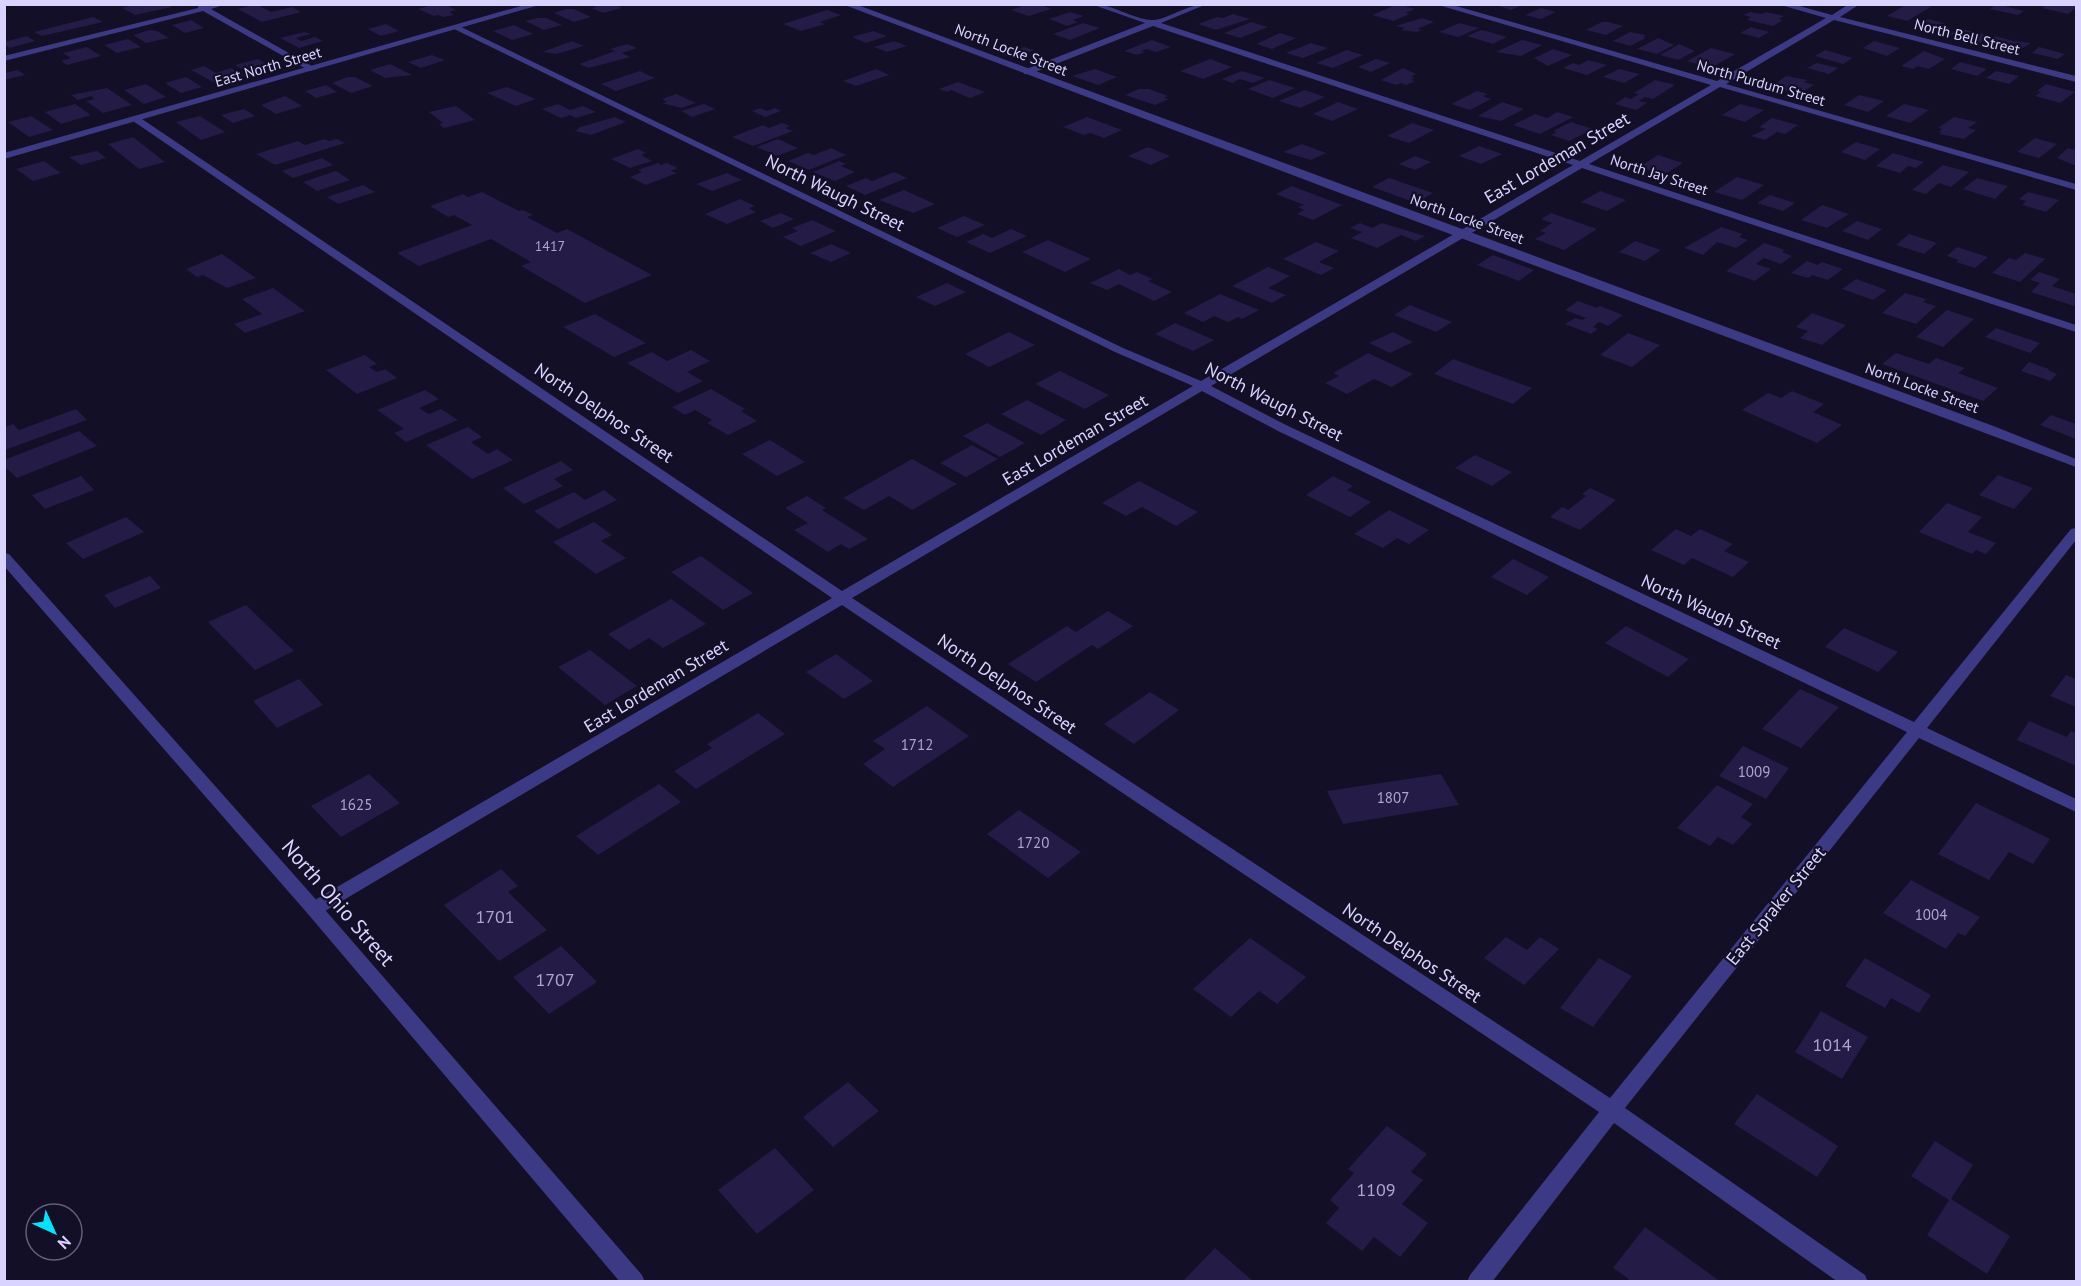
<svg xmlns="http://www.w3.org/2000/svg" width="2081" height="1286" viewBox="0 0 2081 1286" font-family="'PT Sans',sans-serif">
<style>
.building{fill:#241b47}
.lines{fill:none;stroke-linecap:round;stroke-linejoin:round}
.minor{fill:#3d3a85;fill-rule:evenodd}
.tertiary{fill:#3d3a85;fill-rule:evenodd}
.labels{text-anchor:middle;stroke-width:4.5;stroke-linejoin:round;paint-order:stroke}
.far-number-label{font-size:14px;fill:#aca6d1}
.far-street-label{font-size:15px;fill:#d9d4ff;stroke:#130f26}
.number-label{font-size:15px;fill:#aca6d1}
.street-label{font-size:18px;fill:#d9d4ff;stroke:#130f26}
.near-number-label{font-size:18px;fill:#aca6d1}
.near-street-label{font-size:21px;fill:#d9d4ff;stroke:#130f26}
</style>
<rect width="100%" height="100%" fill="#130f26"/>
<path class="building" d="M135,4H168L172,7L135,15L122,8Z
M256,4L271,12L292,7L301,12L262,22L238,9Z
M435,4H444L456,10L449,12L454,15L444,17L438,15L434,16L418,9Z
M590,4H614L622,8L603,13L591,8L596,7Z
M1027,4H1039L1051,9L1029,16L1011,10Z
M1398,4L1415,9L1406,13L1410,14L1393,21L1372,15Z
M1492,4H1525L1511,10Z
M1907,4H1920L1931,7L1907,21L1887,16Z
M1997,4L2024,11L2018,15L1990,9Z
M2048,4H2074L2076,8L2068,14L2042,8Z
M1541,8L1556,12L1541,19L1525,15Z
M566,9H574L591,17L574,22L554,13Z
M827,10L841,15L820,22L825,24L801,31L783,24Z
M1070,12L1084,16L1073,20L1078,22L1067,26L1049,19Z
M1750,12L1761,14L1766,12L1784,16L1779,19L1783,20L1773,26L1747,20L1751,17L1743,15Z
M1233,14L1250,19L1216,30L1198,24L1217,17L1223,18Z
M93,17L103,22L42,36L34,32Z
M538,18H546L562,25L544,30L525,21Z
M1422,18L1434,22L1417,29L1422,30L1417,32L1401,30L1405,28L1396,26Z
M1928,19L1944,23L1941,25L1946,26L1931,32L1913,27Z
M191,20L204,28L185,33L172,25Z
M1251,22L1268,27L1240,38L1224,33Z
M1602,22H1608L1623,26L1606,35L1586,30Z
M1083,23L1100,28L1070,40L1053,34Z
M1459,23L1479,28L1458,37L1439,32Z
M386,24L399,31L381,36L368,29Z
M514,25L533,34L512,40L493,31Z
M1751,27L1769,32L1759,38L1740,33Z
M1958,28L1990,36L1980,43L1950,34Z
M150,30L157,31L169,38L146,43L133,35Z
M1481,30L1490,32L1507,37L1493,44L1467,36Z
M873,31L887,36L866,43L852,37Z
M305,32L311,34L296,38L301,41L315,37L323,41L299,48L280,38Z
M1630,32L1646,35L1643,37L1646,38L1630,46L1613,41Z
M1280,33L1296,38L1272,49L1256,44Z
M27,36L35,41L10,48L4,44V42Z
M1995,36L2014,41L2031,43L2020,50L1986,42Z
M1658,38L1674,45L1657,54L1637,49Z
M128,39L141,47L117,53L104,45Z
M1152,40L1171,47L1156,52L1146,49L1141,51L1145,52L1137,55L1124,51Z
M1522,40L1542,45L1521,56L1496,52Z
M572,41L584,46L556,54L542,52Z
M894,41L907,46L887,52L874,47Z
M1874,41L1900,48L1887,56L1863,48Z
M1311,43L1328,48L1303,58L1286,53Z
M627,44L637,48L622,53L630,57L589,68L579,64L615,51L610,49Z
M1679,44L1695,51L1678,60L1660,55Z
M1010,46L1018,49L1024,47L1034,50L1014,58L996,52Z
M87,47L101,56L67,65L61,61L71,58L63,53Z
M2039,47L2065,54L2058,59L2032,53Z
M1711,48L1735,54L1711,68L1687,61Z
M1553,49L1572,55L1548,66L1534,58Z
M1347,50L1363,55L1333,68L1316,63Z
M1825,50L1853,58L1843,64L1815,56Z
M1924,51L1945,59L1929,69L1918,66L1913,69L1901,66Z
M432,55L445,60L421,68L408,62Z
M258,59L273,67L250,74L235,65Z
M1210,59L1232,67L1203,79L1180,71Z
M1376,59L1390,63L1371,72L1358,67Z
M1588,60L1607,65L1587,75L1563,68L1573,63L1579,65Z
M1960,62L1987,69L1977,76L1951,69Z
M1817,63L1838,68L1829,74L1807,68Z
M390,64L412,75L385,78L370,70Z
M204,66L216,73L231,68L244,75L215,83L191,70Z
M1403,68L1416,74L1411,77L1415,78L1411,80L1415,81L1406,85L1401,83L1396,85L1381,80Z
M876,69L889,75L856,86L843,81Z
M1095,69L1117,77L1098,85L1072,76Z
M1619,69L1640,74L1624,83L1603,77Z
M18,70L25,75L4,80V73Z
M640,71L655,78L616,91L601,84Z
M1242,71L1265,78L1253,83L1240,79L1232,83L1222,79Z
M1996,71L2019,76L2009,84L1986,78Z
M1786,76L1808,80L1804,82L1814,85L1799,94L1775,88L1777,86L1773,85Z
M186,77L202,87L181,93L165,83Z
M347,77H355L373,86L351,93L332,83Z
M1269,80L1295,88L1273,98L1248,89Z
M1655,80L1675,85L1653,99L1645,97L1639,101L1647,103L1636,110L1615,104L1625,97L1631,99L1639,94L1634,93Z
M958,82L985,92L970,98L951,90L947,92L939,89Z
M146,84L166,97L144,104L124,90Z
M2046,84L2075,92L2060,103L2035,96L2041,92L2037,91Z
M326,85L337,92L316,98L305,91Z
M507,87L536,99L516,106L487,93Z
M107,88L132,105L103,113L86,101L94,99L91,96L78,100L71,95Z
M1139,89H1149L1168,96L1164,98L1169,99L1155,105L1125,95Z
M1305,90L1325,97L1300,108L1279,101Z
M1477,91L1488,94L1483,96L1491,99L1470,110L1451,104Z
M676,94L696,103L681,108L662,103L667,102L662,99Z
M1859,95L1884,101L1868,112L1844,105Z
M285,96L302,106L276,114L261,105Z
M1338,102L1358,109L1332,121L1313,114Z
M1502,102L1524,109L1501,121L1478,116Z
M75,104L91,115L61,124L45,112Z
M558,104L570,110L583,106L596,112L576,118L570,115L561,118L542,109Z
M704,104L715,109L692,117L681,111Z
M1740,104L1764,110L1745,122L1722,115Z
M1904,104L1929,110L1910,123L1886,116Z
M456,106L475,120L444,128L439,124L443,123L429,112Z
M760,108L767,111L775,108L781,111L765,117L752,111Z
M244,109L255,116L233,123L221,115Z
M1557,112L1573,117L1540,134L1513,125L1535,114L1547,118Z
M31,116L53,130L29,137L8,122Z
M200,116L225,132L201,140L176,122Z
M615,117L626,122L591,135L575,131L579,129L577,128Z
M1087,117L1122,130L1104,138L1090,133L1084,135L1063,127Z
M1954,117L1977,122L1968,128L1976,130L1964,139L1939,134L1942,132H1939L1942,129L1938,128Z
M1772,118L1798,125L1785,134L1777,132L1765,140L1751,136L1766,129L1759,127Z
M1571,122L1593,129L1569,141L1551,135L1557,132L1553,131Z
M782,123L790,126L785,128L793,131L753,146L732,137L763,125L769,128Z
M1412,123L1434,130L1409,143L1387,136Z
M133,137L165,162L139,169L108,144Z
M2035,138L2057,144L2039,158L2017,152Z
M324,139L329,141L337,139L345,143L275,165L256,154L298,141L305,145Z
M778,139L798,148L777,156L757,147Z
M1856,142L1880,149L1865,160L1841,152Z
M1302,144L1326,153L1311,160L1283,152Z
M1479,146L1502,154L1481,164L1459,156Z
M1148,147L1170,156L1151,165L1128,156Z
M831,148L846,155L809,170L788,161L808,153L814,155Z
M2068,148L2076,150V166L2057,158Z
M638,149L646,153L641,155L652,161L630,168L611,159Z
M97,151L106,158L81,165L69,157Z
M1893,153L1924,162L1916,168L1908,166L1900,173L1876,166Z
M1658,155L1683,163L1664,175L1639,167Z
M1415,156L1431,162L1415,170L1399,164Z
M322,158L333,165L293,178L282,171Z
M44,161L61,173L33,181L16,169Z
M839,161L846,164L841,166L855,172L835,181L813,172Z
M658,163L661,165L667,163L678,168L671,171L677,173L646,185L630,177L642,172L638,170Z
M1943,165L1969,172L1951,187L1939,183L1926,194L1912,190Z
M336,171L350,180L317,191L303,182Z
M894,172L907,178L865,195L846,186L866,178L872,181Z
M727,173L742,180L712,191L696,184Z
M1737,177L1764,185L1742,200L1714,192Z
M1389,178L1433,193L1416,203L1372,187Z
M1977,178L2008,186L1995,199L1963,189Z
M363,185L375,192L338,204L327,197Z
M1292,186L1342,205L1313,220L1297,214L1304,210L1298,207L1304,205L1276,194Z
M904,190L935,204L913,213L879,200Z
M1600,191L1626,200L1607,211L1581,202Z
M482,192L519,211L523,210L533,215L527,217L557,233L567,229L652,275L585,303L521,266L531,262L491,239L419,266L397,253L472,225L454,215L448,217L430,206L463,194L468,197Z
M2028,192L2059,200L2046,212L2022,205L2026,201L2019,199Z
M1770,195L1795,203L1783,211L1757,203Z
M740,199L755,206L749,208L756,212L727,224L705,214Z
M1822,205L1849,214L1827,228L1801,220Z
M781,213L794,219L773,228L760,221Z
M1551,213L1597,229L1564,250L1535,239L1546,233L1540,231L1552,223L1541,219Z
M964,216L985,225L957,237L937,228Z
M812,220L836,231L801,246L783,237L798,231L792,228Z
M1857,221L1882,229L1868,240L1842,231Z
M1360,223L1372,228L1382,223L1425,236L1416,241L1401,235L1377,248L1351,238L1362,232L1350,228Z
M1721,227L1743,234L1739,237L1748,240L1736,248L1717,242L1703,255L1684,248Z
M1011,229L1027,236L990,253L966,242L983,234L992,238Z
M1909,234L1937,243L1924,254L1896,245Z
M1048,240L1091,259L1065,272L1022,252Z
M1635,241L1661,250L1645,261L1619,252Z
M1316,242L1339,251L1319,262L1334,268L1321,275L1283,259Z
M1764,243L1785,250L1782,252L1792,256L1781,264L1764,258L1756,264L1771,269L1755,281L1726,271Z
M831,244L851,253L831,262L810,253Z
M1957,247L1988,257L1975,268L1956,262L1959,260L1947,256Z
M2025,253L2045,259L2020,282L1992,273L2009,258L2016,260Z
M222,254L256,278L227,288L203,275L197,277L186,269Z
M1493,255L1534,270L1519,281L1477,265Z
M1807,261L1817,265L1822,262L1843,269L1828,280L1812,275L1808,278L1791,273Z
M1268,267L1290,276L1268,288L1286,295L1272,303L1232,286Z
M1119,269L1130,275L1137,272L1153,279L1148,281L1172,292L1154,301L1119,284L1107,290L1090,283Z
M2039,272L2060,279L2052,286L2076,294V303L2074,306L2031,292L2040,283L2030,280Z
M1856,279L1887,290L1873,300L1842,289Z
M947,283L966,292L935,306L916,297Z
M273,288L305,311L245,333L234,324L262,314L242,299Z
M1905,293L1926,299L1923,302L1936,306L1916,324L1882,313Z
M1220,294L1259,310L1242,319L1238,317L1228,322L1214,316L1203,322L1184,313Z
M1578,301L1597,308L1600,306L1623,315L1608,326L1599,322L1593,327L1598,329L1591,334L1565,324L1575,318L1582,320L1586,318L1565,310Z
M1410,305L1452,322L1436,332L1394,315Z
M1947,310L1974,319L1943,347L1916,337Z
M1812,313L1846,325L1822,345L1800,338L1808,331L1796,327Z
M595,314L646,343L614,357L563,327Z
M1175,323L1214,340L1193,351L1155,334Z
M1996,328L2040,343L2030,353L1985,337Z
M1009,332L1035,345L989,367L965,354Z
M1393,332L1413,342L1390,353L1369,343Z
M1628,333L1660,345L1632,367L1600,355Z
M691,350L710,361L687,372L703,381L678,393L627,363L652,352L667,361Z
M1368,353L1413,374L1392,387L1374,379L1347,394L1325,383L1339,376L1333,373Z
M1896,353L1929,364L1936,358L1965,368L1958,373L1998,388L1983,401L1882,364Z
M365,355L377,364L369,367L377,372L385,369L397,378L357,394L326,370Z
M1453,359L1532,388L1513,404L1434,374Z
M2029,362L2049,369L2048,370L2057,374L2050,381L2021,371Z
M1060,371L1109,395L1085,409L1035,384Z
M711,389L745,409L741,411L757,421L728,435L707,423L712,420L695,410L685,415L672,407Z
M425,390L439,399L419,408L429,414L441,409L458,420L406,442L394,433L404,429L377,410Z
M1792,391L1824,404L1813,412L1842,425L1817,443L1742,410L1768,393L1781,398Z
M1027,400L1066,420L1041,435L1001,414Z
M76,409L87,420L5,450V427L13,424L19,430Z
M2051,415L2076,424V439L2040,425Z
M987,423L1025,443L1000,457L963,436Z
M468,427L482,437L471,442L488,454L497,449L513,460L472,479L426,445Z
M79,431L97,446L17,478L4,466V460Z
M770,440L805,462L777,476L742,454Z
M972,445L998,459L966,477L940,463Z
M1475,455L1512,472L1492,486L1455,468Z
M912,459L957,484L912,510L889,496L864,510L843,498Z
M561,461L573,470L554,479L563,486L524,504L503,488Z
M1998,475L2033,488L2014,509L1979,495Z
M81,476L94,490L45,509L32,495Z
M1333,476L1353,486L1347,490L1371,502L1350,517L1306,495Z
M1139,481L1198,512L1176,526L1142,507L1126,516L1102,503Z
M1590,488L1616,500L1580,530L1550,517L1562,507L1568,510L1586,496L1582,494Z
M604,490L617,500L558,529L534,511L574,492L585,500Z
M807,496L826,508L822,510L868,539L849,549L841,544L828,552L794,530L808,523L785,508Z
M1947,503L1982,517L1968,532L1996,543L1986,554L1976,550L1972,554L1919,532Z
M1389,510L1429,530L1409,544L1397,538L1383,548L1354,534Z
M126,517L144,532L83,559L66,543Z
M594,522L612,535L601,541L626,558L596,574L553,542Z
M1676,529L1691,536L1700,529L1733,544L1724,551L1749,562L1733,577L1692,558L1684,565L1651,550Z
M701,556L753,593L723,610L671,572Z
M1513,559L1549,577L1527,595L1491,577Z
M150,576L161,588L115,608L104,595Z
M671,599L706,624L663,648L649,638L629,650L608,634Z
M246,605L294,651L255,670L208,622Z
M1108,611L1133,626L1098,649L1092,645L1036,682L1008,664L1067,626L1076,632Z
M1626,626L1689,659L1668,677L1605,643Z
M1844,628L1898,652L1878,672L1825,647Z
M590,650L637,686L605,705L558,667Z
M836,654L873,681L844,699L806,672Z
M2066,675L2076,679V707L2050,696Z
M299,679L323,705L277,728L253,701Z
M1800,689L1839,707L1801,748L1762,729Z
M1150,692L1179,710L1134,744L1104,724Z
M927,706L969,736L893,787L863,764L885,749L873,741Z
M758,713L785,734L696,789L674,771L712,748L707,744Z
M2029,721L2067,737L2071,731L2076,733V766L2017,740Z
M1743,746L1789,768L1766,799L1719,776Z
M369,774L400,803L341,837L311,806Z
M1441,774L1459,805L1343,824L1327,791Z
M659,784L681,802L598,855L576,836Z
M1717,785L1753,804L1741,817L1752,824L1733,845L1718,837L1710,846L1677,828Z
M1976,803L2050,839L2033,864L2009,852L1989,880L1938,854Z
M1019,810L1081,852L1048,878L987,834Z
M501,869L518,886L508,892L547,930L499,961L444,905Z
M1911,880L1980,917L1965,936L1958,933L1946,949L1883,913Z
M1506,937L1527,950L1540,937L1559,949L1524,985L1484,958Z
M1250,938L1306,977L1277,1004L1259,991L1231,1017L1193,989Z
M561,946L597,982L549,1014L513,977Z
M1599,958L1632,976L1593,1027L1560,1008Z
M1865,958L1931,995L1919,1013L1891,998L1885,1008L1845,986Z
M1821,1011L1868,1037L1842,1079L1795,1052Z
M848,1082L879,1111L833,1147L803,1117Z
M1757,1094L1838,1146L1817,1177L1734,1124Z
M1387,1126L1427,1154L1411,1172L1423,1180L1402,1204L1428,1223L1400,1257L1374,1237L1362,1251L1326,1223L1339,1208L1330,1200L1354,1173L1348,1169Z
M1935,1141L1973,1165L1951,1199L2010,1236L1987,1274L1927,1235L1949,1200L1911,1176Z
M775,1148L814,1190L757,1234L718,1190Z
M1645,1227L1721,1282H1628L1629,1279L1613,1268Z
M1215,1248L1254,1282H1182Z"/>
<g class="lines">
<path class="minor" d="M210,4H226L211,9L317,69L310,71L203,11L4,61V56L198,8V5Z
M1091,4C1114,4 1131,19 1152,20C1165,21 1187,4 1207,4L1161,23L1580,161L1711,85L1435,4H1449L1717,81L1826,18L1777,4H1792L1832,15L1849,4H1860L1840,17L2076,76V82L1834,20L1726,84L2076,184V190L1720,87L1589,164L2076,325V332L1582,168L1211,386L1286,425L1914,722L2071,529L2076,528V540L1927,728L2076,799V812L1919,738L1625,1108L1865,1275L1868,1282H1838L1614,1123L1492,1282H1467L1470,1275L1599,1112L842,605L320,914L314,916L308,914L305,909L308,904L832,598L133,121V117H139L842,591L1193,386L1115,352L452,28L459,26L1123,348L1201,381L1573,165L1153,26L1030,74H1024V70L1145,23ZM1202,391L1278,431L1907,732L1610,1098L852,598Z"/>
<path class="tertiary" d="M528,4H543L4,159V153Z
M842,4H855L1996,427L2076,459V467L1340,193Z
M4,553L9,554L320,904L642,1275L645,1282H620L308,914L4,566Z"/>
</g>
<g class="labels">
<g class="far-number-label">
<text x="550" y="251">1417</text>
</g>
<g class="far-street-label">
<text transform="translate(1967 37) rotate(14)" y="5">North Bell Street</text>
<text transform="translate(1011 50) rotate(21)" y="5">North Locke Street</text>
<text transform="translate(268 67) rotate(-16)" y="5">East North Street</text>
<text transform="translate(1761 83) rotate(16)" y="5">North Purdum Street</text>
<text transform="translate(1659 175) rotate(18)" y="5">North Jay Street</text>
<text transform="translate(1467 219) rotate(20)" y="5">North Locke Street</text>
<text transform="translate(1922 388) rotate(20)" y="5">North Locke Street</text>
</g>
<g class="number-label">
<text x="917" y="750">1712</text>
<text x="1754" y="777">1009</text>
<text x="1393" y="803">1807</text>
<text x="356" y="810">1625</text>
<text x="1033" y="848">1720</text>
<text x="1931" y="920">1004</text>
</g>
<g class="street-label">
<text transform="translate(1557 158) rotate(-30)" y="6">East Lordeman Street</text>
<text transform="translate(835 193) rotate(26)" y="6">North Waugh Street</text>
<text transform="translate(1274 402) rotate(27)" y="6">North Waugh Street</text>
<text transform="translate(604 413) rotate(34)" y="6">North Delphos Street</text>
<text transform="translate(1075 440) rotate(-30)" y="6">East Lordeman Street</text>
<text transform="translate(1711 612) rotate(25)" y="6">North Waugh Street</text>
<text transform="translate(1007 684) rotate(34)" y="6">North Delphos Street</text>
<text transform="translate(656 686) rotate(-31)" y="6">East Lordeman Street</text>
<text transform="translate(1776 906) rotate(-51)" y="6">East Spraker Street</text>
<text transform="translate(1412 953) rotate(34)" y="6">North Delphos Street</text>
</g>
<g class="near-number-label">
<text x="495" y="923">1701</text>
<text x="555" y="986">1707</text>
<text x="1832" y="1051">1014</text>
<text x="1376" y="1196">1109</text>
</g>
<g class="near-street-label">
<text transform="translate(338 903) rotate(49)" y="7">North Ohio Street</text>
</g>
</g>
<rect width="2081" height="1286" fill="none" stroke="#d9d4ff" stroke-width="12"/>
<g transform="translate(54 1232) rotate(135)"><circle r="28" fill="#130f26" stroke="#625e7d" stroke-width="1.5"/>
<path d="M0-4.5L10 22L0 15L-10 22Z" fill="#00e5ff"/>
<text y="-9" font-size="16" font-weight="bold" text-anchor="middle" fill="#d9d4ff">N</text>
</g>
</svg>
